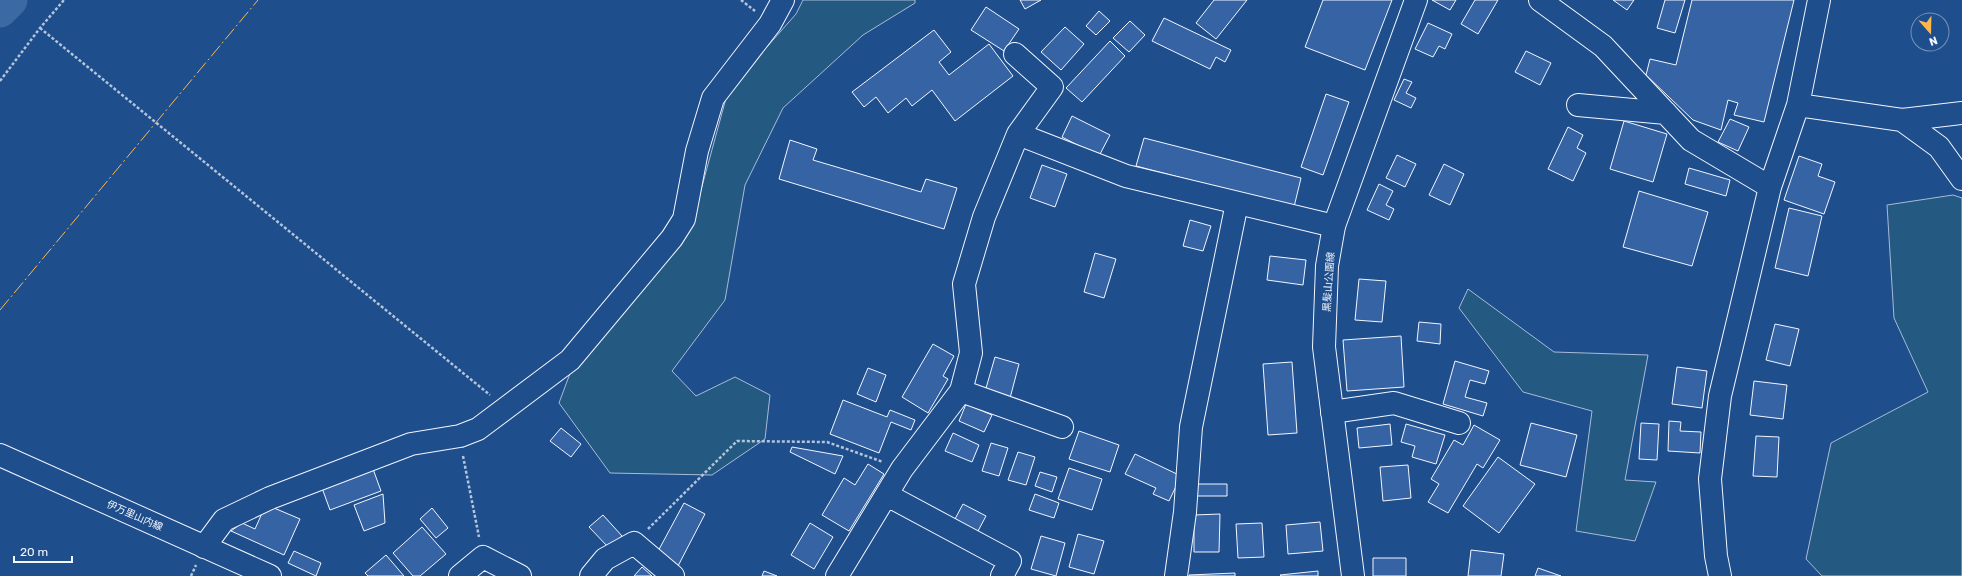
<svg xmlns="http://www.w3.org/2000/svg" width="1962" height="576" viewBox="0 0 1962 576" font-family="Rubik,'Noto Sans JP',sans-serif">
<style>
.green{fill:#245a82;stroke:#a8bbd7}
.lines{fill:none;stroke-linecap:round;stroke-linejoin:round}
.river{stroke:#3b69a3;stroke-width:35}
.building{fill:#3563a3;stroke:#f2f6ff}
.minor-casing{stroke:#f2f6ff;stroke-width:24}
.major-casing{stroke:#f2f6ff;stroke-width:24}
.path{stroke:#b3c4dc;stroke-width:2.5;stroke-dasharray:3 2;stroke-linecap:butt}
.minor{stroke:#1f4e8c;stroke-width:22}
.major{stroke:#1f4e8c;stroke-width:22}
.power{stroke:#ffb74d;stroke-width:1;stroke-dasharray:14 3 2 3;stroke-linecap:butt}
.labels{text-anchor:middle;stroke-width:3;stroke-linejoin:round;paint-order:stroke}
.street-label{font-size:10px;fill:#f2f6ff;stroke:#1f4e8c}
</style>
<rect width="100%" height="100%" fill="#1f4e8c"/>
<path class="green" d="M803,0H915V3L863,35L783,108L745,185L725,300L672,371L696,396L735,377L770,395L765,439L712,475L610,473L559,403L572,368L692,223L728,91L796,14Z
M1953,195L1962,198V576H1822L1806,559L1831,443L1928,392L1894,318L1887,205Z
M1468,289L1554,352L1648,355L1625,480L1656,482L1635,541L1576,531L1592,411L1523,392L1459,308Z"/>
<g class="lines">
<path class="river" d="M0,10L10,0"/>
</g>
<path class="building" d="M1020,0H1041L1025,9Z
M1214,0H1247L1216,39L1196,23Z
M1323,0H1392L1365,70L1305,47Z
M1432,0H1456L1450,10Z
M1475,0H1498L1478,34L1461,24Z
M1613,0H1634L1627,10Z
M1665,0H1685L1675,33L1657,28Z
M1692,0H1794L1764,122L1734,115L1738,103L1728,100L1721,130L1693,120L1646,75L1650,59L1676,65Z
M986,7L1019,29L1004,51L971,30Z
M1099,11L1110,21L1096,35L1086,26Z
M1164,18L1231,50L1225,62L1216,57L1210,69L1152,41Z
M1130,21L1145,35L1129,52L1113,38Z
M1428,23L1452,34L1445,49L1439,46L1433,57L1415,49Z
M1065,27L1084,44L1061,70L1041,52Z
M934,30L951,52L939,62L949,75L989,44L1013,76L955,121L932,90L912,106L906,98L888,113L876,97L864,107L852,92Z
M1110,41L1125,56L1082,102L1066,88Z
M1526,51L1551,63L1540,85L1515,72Z
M1404,79L1412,82L1406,93L1416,98L1411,108L1394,100Z
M1326,94L1349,102L1323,175L1301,167Z
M1072,116L1110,135L1099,156L1062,137Z
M1730,119L1749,127L1738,151L1718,142Z
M1624,121L1667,134L1653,182L1610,169Z
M1568,127L1583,135L1577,148L1586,153L1573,181L1548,169Z
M1144,138L1301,178L1294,207L1136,166Z
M790,140L817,149L813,160L921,192L926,179L957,188L944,229L779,179Z
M1397,155L1416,164L1405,187L1386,178Z
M1799,156L1822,164L1818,176L1835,182L1824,214L1784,200Z
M1444,164L1464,174L1450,205L1429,195Z
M1042,165L1067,174L1055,207L1030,198Z
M1689,168L1730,180L1726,196L1685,184Z
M1379,184L1393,191L1386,205L1394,209L1389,220L1367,210Z
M1639,191L1708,212L1692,266L1623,247Z
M1789,208L1822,216L1808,276L1775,268Z
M1190,220L1211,226L1203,251L1183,246Z
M1095,253L1116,259L1104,298L1084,292Z
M1270,256L1306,260L1303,285L1267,280Z
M1359,279L1386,281L1382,322L1355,320Z
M1419,322L1441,324L1440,344L1417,341Z
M1775,324L1799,329L1790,366L1766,360Z
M1401,336L1404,387L1347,391L1343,340Z
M933,344L954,356L943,376L948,379L928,413L902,397Z
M995,357L1019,364L1009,402L984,395Z
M1455,361L1489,371L1485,384L1470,380L1465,397L1487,403L1483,416L1443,404Z
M1292,362L1297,433L1268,435L1263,364Z
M1677,367L1707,371L1702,408L1672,404Z
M868,368L886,375L876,402L857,394Z
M1754,381L1787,385L1783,419L1750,415Z
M843,400L887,417L890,410L915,420L911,430L891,422L879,453L830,434Z
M966,404L992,415L984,432L959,421Z
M1669,421L1681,422L1680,431L1701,432L1700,453L1668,451Z
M1531,423L1577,435L1566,477L1520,465Z
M1641,423L1659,424L1657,460L1639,459Z
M1390,424L1392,445L1359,448L1357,428Z
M1406,424L1445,435L1436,464L1412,457L1415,446L1401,442Z
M1474,425L1500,440L1483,468L1477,464L1448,513L1428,502L1439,484L1431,479L1454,440L1463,445Z
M561,428L581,444L571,457L550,441Z
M1079,431L1119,445L1110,472L1069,459Z
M953,433L979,445L972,462L945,451Z
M1756,436L1779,437L1777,477L1753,476Z
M991,443L1008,448L999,476L982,471Z
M792,447L843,456L835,474L790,452Z
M1018,452L1035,457L1026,485L1008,480Z
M1135,454L1181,476L1169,501L1153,494L1156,488L1125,474Z
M1498,457L1535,484L1499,533L1463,506Z
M868,464L884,474L849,531L822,515L844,478L855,485Z
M1408,465L1411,498L1383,501L1380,467Z
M1069,468L1102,479L1092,510L1058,499Z
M373,469L381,491L330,510L322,488Z
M1040,472L1057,477L1052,492L1035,486Z
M1192,484H1227V496H1192Z
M383,494L385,523L364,531L354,505Z
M1035,494L1059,503L1054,518L1029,510Z
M684,503L705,514L678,566L656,555Z
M963,504L986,516L970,546L947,534Z
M274,508L300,519L284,555L231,531L242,523L255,529L263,511Z
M432,508L448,528L436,538L420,519Z
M1220,514L1219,552H1194V515Z
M603,515L622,536L609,548L589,527Z
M1320,522L1323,551L1288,554L1286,525Z
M810,523L833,537L814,569L791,555Z
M1262,523L1264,557L1238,558L1236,524Z
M422,527L446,554L420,576H413L393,553Z
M1078,534L1104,541L1094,574L1069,567Z
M1041,536L1065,543L1056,576L1031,569Z
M1471,550L1504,554L1501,576H1468Z
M294,551L321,563L316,576L288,563Z
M386,555L404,576H368L365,573Z
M1373,558H1406V576H1373Z
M642,567L652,576H634Z
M1538,568L1561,576H1535Z
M764,571L777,576H762Z
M1318,571V576H1281L1280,575Z
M1235,573V576H1189V575Z"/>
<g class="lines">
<g class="minor-casing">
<path id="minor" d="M1540,0L1603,46L1691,140L1770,187
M1015,54L1052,87L1018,134
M1578,105L1666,113
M1798,105L1902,120L1939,147L1962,179
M1902,120L1962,113
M961,391L1062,427
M1332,412L1394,403L1459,423
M887,495L1010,561L1002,576
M204,547L224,520L270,498L411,444L460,436L478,429L570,360L672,238L684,219L697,151L713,98L770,24L783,0
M460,576L483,557L520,576
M591,576L605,559L634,543L673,576
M837,576L902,469L961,391L971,353L964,284L984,217L1018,134L1126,176L1334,226
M1176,576L1185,512L1191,427L1237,203
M1720,576L1716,556L1710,479L1720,396L1770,187L1798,105L1819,0"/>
</g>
<g class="major-casing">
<path id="major" d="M0,455L270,576
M1353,576L1324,347L1327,266L1334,226L1416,0"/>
</g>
<path class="path" d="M741,0L755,11
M40,28L490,395
M0,81L40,28L64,0
M463,456L479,537
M648,529L737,441L827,442L883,462
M191,576L196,565"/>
<use href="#minor" class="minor"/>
<use href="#major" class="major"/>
<path class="power" d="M0,310L258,0"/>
</g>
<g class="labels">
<g class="street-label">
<text transform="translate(1328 282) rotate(-86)" y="4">黒髪山公園線</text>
<text transform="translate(135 515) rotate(24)" y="4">伊万里山内線</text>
</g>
</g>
<g transform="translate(1930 32) rotate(160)"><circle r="19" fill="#1f4e8c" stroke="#7391ba"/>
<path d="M0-3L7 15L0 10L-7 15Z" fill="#ffb74d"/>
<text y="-6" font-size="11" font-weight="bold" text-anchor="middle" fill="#f2f6ff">N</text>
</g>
<path d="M14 556v6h58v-6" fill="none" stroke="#f2f6ff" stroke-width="2"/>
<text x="20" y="556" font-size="12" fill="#f2f6ff" stroke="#1f4e8c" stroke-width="3" paint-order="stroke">20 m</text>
</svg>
